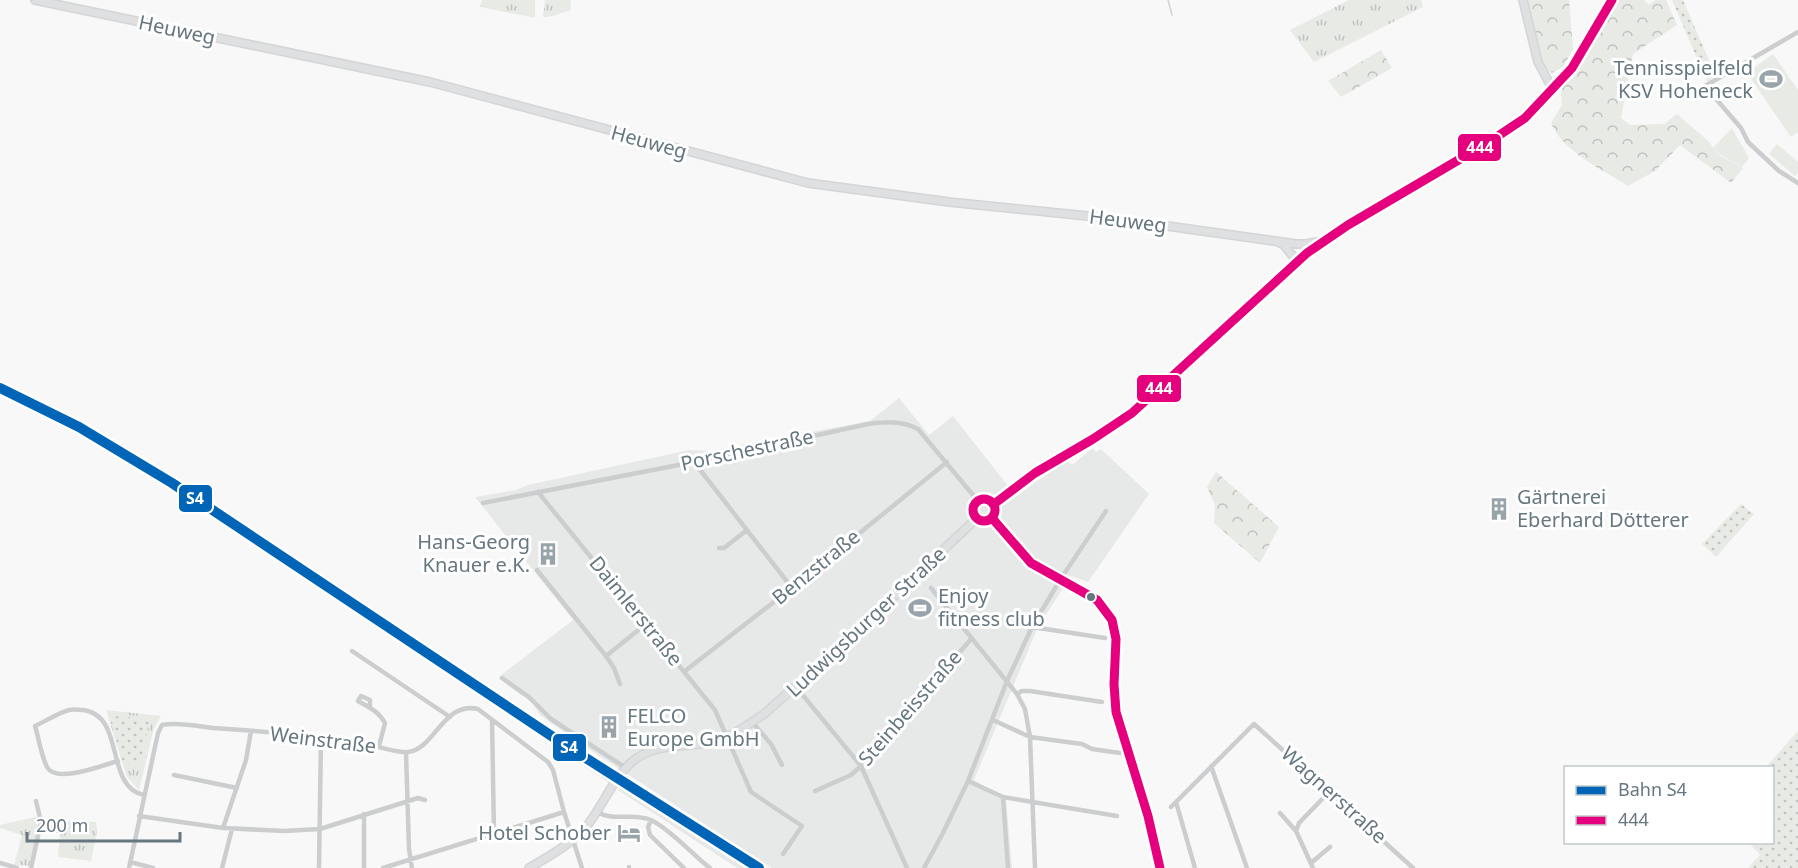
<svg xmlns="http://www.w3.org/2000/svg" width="1798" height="868" viewBox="0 0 1798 868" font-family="'Noto Sans',sans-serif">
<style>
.built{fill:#e7e9e8}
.grass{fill:url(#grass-tufts)}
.forest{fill:url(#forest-crowns)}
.park{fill:url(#park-dots)}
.pitch{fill:#e8eae6}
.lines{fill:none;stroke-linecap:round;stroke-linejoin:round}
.stream{stroke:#cbd4d6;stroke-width:1.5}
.secondary-casing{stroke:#d4d5d6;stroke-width:10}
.street{stroke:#cbcdce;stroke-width:4.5}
.secondary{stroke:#dfe0e1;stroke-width:7}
.bus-1-casing{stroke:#fff;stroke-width:14}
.bus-1{stroke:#e5007d;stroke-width:9}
.rail-1-casing{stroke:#fff;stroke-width:15}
.rail-1{stroke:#0065b7;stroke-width:10}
.bus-dot{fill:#667780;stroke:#fff;stroke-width:2}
.labels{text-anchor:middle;stroke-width:6;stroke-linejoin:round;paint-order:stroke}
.street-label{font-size:20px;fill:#667780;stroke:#fff}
.poi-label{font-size:20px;fill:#667780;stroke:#fff;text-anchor:end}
.line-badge{stroke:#fff;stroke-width:2}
.badge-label{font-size:16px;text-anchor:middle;font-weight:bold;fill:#fff}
</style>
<defs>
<pattern id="grass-tufts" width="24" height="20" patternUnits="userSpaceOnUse" patternTransform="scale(1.5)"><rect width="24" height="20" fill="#e8eae6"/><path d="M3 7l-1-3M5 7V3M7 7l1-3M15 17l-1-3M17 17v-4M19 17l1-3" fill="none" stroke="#c0c2c0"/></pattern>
<pattern id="forest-crowns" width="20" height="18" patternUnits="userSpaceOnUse" patternTransform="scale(1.5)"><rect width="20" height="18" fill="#e8eae6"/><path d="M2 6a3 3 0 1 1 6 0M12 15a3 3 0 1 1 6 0" fill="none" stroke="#c0c2c0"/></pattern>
<pattern id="park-dots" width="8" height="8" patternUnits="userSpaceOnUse" patternTransform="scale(1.5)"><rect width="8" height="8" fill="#e8eae6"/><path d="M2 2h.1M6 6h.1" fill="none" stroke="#c0c2c0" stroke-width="1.8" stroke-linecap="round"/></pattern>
</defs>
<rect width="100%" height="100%" fill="#f8f8f8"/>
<path class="built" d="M0,384L60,413L62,415L59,423L0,394Z
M899,398L929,435L953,416L1016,496L1067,460L1072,465L1093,448L1096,452L1101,449L1149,494L1088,582L1071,576L1038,627L974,780L1006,799L1012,868H772L581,744L540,715L532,703L501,680V675L573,620L475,497L516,490L528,485L689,450L709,451L870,421Z
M80,423L115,443L255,532L616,772L609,783L221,521L175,491L76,432Z
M626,778L695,820L769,868H737L618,790Z"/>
<path class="grass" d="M482,0H535V18L480,7Z
M545,0H571L570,11C561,12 551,18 543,17Z
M1349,0H1421L1423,7L1314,62L1290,30Z
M106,710L161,716L154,728L139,790L127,777Z
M39,816L40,820L29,866L14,865L22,835L0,828V825Z
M47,820L96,822L97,832L91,861L58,857L60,833L46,832Z"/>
<path class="forest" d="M1527,0H1569L1573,49L1563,67L1552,73C1536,64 1531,18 1527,0Z
M1619,0H1644L1649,5L1655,0H1666L1677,25L1633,54L1621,118L1630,125L1664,124L1677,114L1708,141L1719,155L1743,168L1731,183L1680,145L1655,171L1628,186C1602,169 1563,152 1551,123L1562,105L1561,90L1587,52Z
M1381,50L1392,68L1341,97L1328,81Z
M1216,472L1279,527L1260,563L1214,523L1215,505L1207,487Z"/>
<path class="park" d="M1672,0H1683L1716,76L1707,82Z
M1741,504L1754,514L1716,557L1702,544Z
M109,716L150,719L141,759L124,766Z
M1798,731V868H1748L1760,855L1749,843L1772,842V768L1766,767Z"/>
<path class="pitch" d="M1773,54L1798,90V132L1791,137L1747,73Z
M1732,128L1749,158L1742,167L1719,154L1713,148Z
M1777,144L1798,162V173L1795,176L1769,154Z"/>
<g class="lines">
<path class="stream" d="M1168,0L1172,15"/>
<g class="secondary-casing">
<path id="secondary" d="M35,0L430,82L808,183L949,202L1117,219L1296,244H1305L1324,241
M1523,0L1538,62L1553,90
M1278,242L1283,244L1297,261
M973 510a11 11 0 1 1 22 0a11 11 0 1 1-22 0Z
M994,504L1035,473L1093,439L1132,413L1307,253L1348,225L1489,142L1525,118L1572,68L1612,0
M992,518L1031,563L1050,575L1097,600L1112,620L1116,639L1114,684L1116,712L1148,816L1160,868
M529,868C549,856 570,845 585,828C603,808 614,773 637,758C657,744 684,747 707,743C727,740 748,725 764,714L838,649L977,518"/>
</g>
<path class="street" d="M1798,32L1705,86L1741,128L1748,142L1779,171L1798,183
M694,462L792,588
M538,492L715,710L751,792L802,826L783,854
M483,503L694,462L868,424C886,422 901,420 918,429L978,501
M719,548H724L747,530
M537,570L606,656L614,668L620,684
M931,588L1017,694L1025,709L1030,737L1035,868
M1032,627L1105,638
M352,651L450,717
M606,656L646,624
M685,671L792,588L947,462
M502,678L529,697L551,719L626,768
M796,687L861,766L907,868
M1017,694L1022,691H1030L1102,702
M370,708V700L361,696L358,701C369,707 379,712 385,723L379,746
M492,720L494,833
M993,720L1030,737L1082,744L1092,749L1120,753
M752,722L771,744L782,765
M406,753L409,849L412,868
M118,761C103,765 56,784 47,767C41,755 39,739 35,726C46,721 58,713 69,710C73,709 79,710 83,710C126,715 104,787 144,795
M1211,766L1247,868
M174,775L237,788
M968,781L1003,797L1117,816
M815,791L851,775L861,766L972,638
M1003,797L1008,868
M1176,802L1195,868
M1171,807L1254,724L1413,868
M597,812C614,822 633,812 651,820C670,829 693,855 710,868
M1280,813L1296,831L1313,868
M364,814V868
M139,816L223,828L284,831L320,829L418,798L425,800
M651,820L648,827L650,835L684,868
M223,828L246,760L251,731
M1296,831L1299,823L1329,792
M130,862L153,868
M0,863L17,868
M1311,863L1330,847
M629,867V868
M31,868L41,822L36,801
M129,868L158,733L162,725C178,722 197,726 213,728C260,731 307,735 354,741C368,743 397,754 408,752C435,749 443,701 478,709L548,762L553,770L564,812L582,868
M222,868L232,829
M319,868L321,738
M383,868L564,812
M924,868L943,833L968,781L1007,681L1032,627L1060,580L1106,511"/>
<use href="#secondary" class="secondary"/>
<g class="bus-1-casing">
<path id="bus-1" d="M973 510a11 11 0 1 1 22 0a11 11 0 1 1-22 0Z
M994,504L1035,473L1093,439L1132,413L1307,253L1348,225L1489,142L1525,118L1572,68L1612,0
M992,518L1031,563L1097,600L1112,620L1116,639L1114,684L1116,712L1148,816L1160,868"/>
</g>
<use href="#bus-1" class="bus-1"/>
<g class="rail-1-casing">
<path id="rail-1" d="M0,388L79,427L172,483L559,741L759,868"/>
</g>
<use href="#rail-1" class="rail-1"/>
</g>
<defs>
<g id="stadium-bare" transform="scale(1.8)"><path d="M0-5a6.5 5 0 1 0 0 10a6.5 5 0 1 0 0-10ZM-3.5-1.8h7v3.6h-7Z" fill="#99a4aa" stroke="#fff" stroke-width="2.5" paint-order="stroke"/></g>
<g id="building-bare" transform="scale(1.8)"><path d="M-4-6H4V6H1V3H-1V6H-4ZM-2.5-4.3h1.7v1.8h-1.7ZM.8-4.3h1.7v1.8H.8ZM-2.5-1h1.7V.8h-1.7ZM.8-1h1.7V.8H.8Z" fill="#99a4aa" stroke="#fff" stroke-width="2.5" paint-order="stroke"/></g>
<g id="hotel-bare" transform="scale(1.8)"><path d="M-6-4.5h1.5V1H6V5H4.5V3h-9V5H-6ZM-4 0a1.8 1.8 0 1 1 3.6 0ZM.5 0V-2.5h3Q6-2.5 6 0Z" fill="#99a4aa" stroke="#fff" stroke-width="2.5" paint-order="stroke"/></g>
</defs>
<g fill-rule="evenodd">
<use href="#stadium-bare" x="1771" y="79"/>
<use href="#building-bare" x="1499" y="509"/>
<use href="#building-bare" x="548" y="554"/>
<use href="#stadium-bare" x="920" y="608"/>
<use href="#building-bare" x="609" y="727"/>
<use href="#hotel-bare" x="629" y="833"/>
</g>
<circle class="bus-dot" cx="1091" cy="597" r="5"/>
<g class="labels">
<g class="street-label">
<text transform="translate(177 30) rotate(12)" y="7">Heuweg</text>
<text transform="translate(649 142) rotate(15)" y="7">Heuweg</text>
<text transform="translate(1128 221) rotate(7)" y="7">Heuweg</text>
<text transform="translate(747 450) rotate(-12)" y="7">Porschestraße</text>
<text transform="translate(816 567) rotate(-39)" y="7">Benzstraße</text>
<text transform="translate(636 611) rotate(51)" y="7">Daimlerstraße</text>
<text transform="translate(866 622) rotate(-43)" y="7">Ludwigsburger Straße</text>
<text transform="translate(910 708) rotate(-49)" y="7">Steinbeisstraße</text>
<text transform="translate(323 740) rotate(7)" y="7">Weinstraße</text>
<text transform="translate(1334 795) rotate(42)" y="7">Wagnerstraße</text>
</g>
<g class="poi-label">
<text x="1753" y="75">Tennisspielfeld<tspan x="1753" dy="23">KSV Hoheneck</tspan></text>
<text x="1517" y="504" text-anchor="start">Gärtnerei<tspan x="1517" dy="23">Eberhard Dötterer</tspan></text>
<text x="530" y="549">Hans-Georg<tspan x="530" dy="23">Knauer e.K.</tspan></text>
<text x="938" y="603" text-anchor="start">Enjoy<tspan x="938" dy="23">fitness club</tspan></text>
<text x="627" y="723" text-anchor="start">FELCO<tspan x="627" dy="23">Europe GmbH</tspan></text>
<text x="611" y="840">Hotel Schober</text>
</g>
</g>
<g class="line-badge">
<rect x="1457" y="133" width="45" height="29" rx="6" fill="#e5007d"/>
<rect x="1136" y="374" width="46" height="29" rx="6" fill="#e5007d"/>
<rect x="178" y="484" width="35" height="29" rx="6" fill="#0065b7"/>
<rect x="552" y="733" width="35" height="29" rx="6" fill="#0065b7"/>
</g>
<g class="badge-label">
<text x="1480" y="153">444</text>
<text x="1159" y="394">444</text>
<text x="195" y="504">S4</text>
<text x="569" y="753">S4</text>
</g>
<rect x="1564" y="766" width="210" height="78" fill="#ffffff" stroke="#c2c9cc" stroke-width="1.5"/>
<rect x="1576" y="786" width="30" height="9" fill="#0065b7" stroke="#c2c9cc" stroke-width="1.5"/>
<text x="1618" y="796" font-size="18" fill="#667780">Bahn S4</text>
<rect x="1576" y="816" width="30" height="9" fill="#e5007d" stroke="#c2c9cc" stroke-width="1.5"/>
<text x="1618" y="826" font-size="18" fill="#667780">444</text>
<path d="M27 832v9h153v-9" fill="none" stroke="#667780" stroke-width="3"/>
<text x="36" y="832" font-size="18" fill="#667780" stroke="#ffffff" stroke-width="4.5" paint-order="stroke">200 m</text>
</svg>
